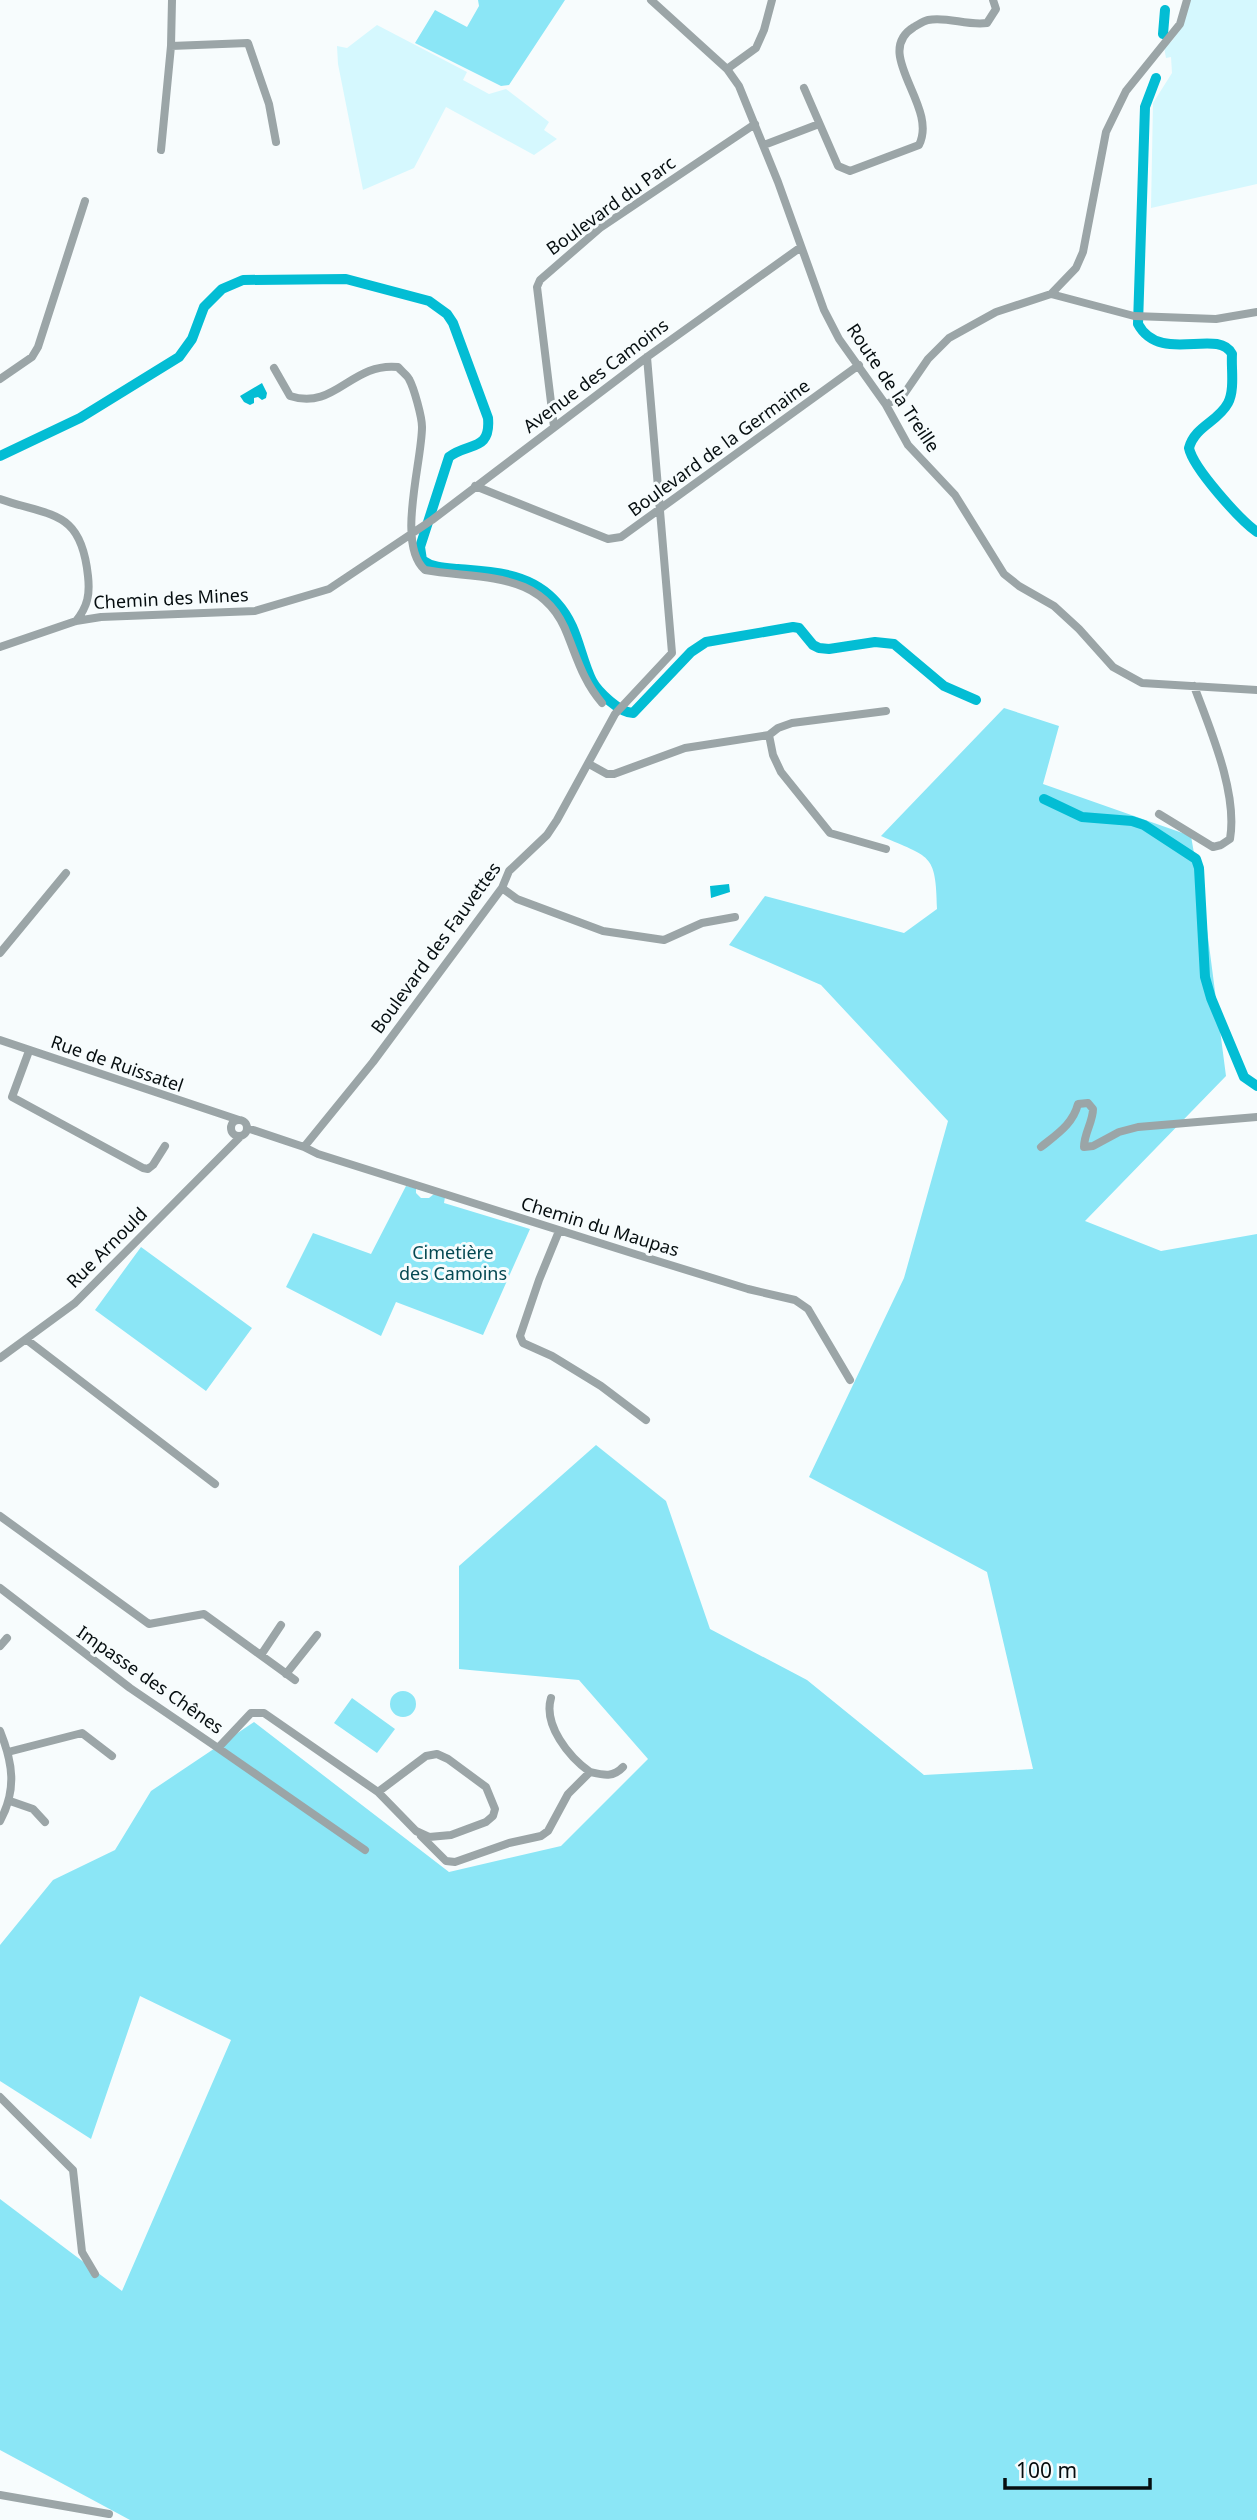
<svg xmlns="http://www.w3.org/2000/svg" width="1257" height="2520" viewBox="0 0 1257 2520" font-family="'Noto Sans',sans-serif">
<style>
.built{fill:#d5f8fe}
.green{fill:#8be6f6}
.water{fill:#03bdd4}
.lines{fill:none;stroke-linecap:round;stroke-linejoin:round}
.canal{stroke:#03bdd4;stroke-width:10}
.street{stroke:#9ba5a7;stroke-width:8}
.labels{text-anchor:middle;stroke-width:6;stroke-linejoin:round;paint-order:stroke}
.street-label{font-size:18px;fill:#060e10;stroke:#f7fcfd}
.park-label{font-size:18px;fill:#044852;stroke:#f7fcfd}
</style>
<rect width="100%" height="100%" fill="#f7fcfd"/>
<path class="built" d="M1190,0H1257V184L1151,208L1153,103L1172,73L1171,57L1166,58L1164,47L1172,41L1179,30Z
M377,25L467,72L463,80L489,94L506,89L549,122L544,130L557,139L534,155L446,107L414,168L363,190L338,64L337,46L347,48Z"/>
<path class="green" d="M478,0H565L509,85L501,86L415,43L435,10L467,27L479,6Z
M1004,708L1059,726L1043,784L1191,836L1206,922L1226,1076L1085,1221L1161,1251L1257,1234V2520H130L0,2450V2199L122,2291L231,2040L140,1996L91,2139L0,2081V1945L53,1880L115,1850L151,1791L254,1722L449,1872L561,1846L648,1759L579,1680L459,1669V1566L596,1445L666,1501L710,1629L807,1680L924,1775L1033,1769L987,1572L809,1477L904,1278L948,1121L821,985L729,945L765,896L904,933L937,909C936,852 930,858 881,836Z
M406,1186L416,1188V1193L421,1198H429L434,1194L445,1197L444,1203L530,1229L483,1335L396,1302L381,1336L286,1287L313,1233L371,1254Z
M141,1247L252,1328L206,1391L95,1310Z
M390 1704a13 13 0 1 1 26 0a13 13 0 1 1-26 0Z
M352,1698L395,1729L377,1753L334,1723Z"/>
<path class="water" d="M262,383L267,393L266,398L262,400L258,397L254,398V403L250,405L244,402L240,396Z
M729,884L730,892L711,898L710,886Z"/>
<g class="lines">
<path class="canal" d="M1163,34L1165,10
M1156,78L1145,107L1138,324C1160,365 1218,327 1232,354C1231,368 1235,390 1228,403C1218,422 1195,426 1189,448C1193,468 1240,520 1257,532
M0,456L80,418L179,357L192,339L204,307L222,289L243,280L346,279L429,301L447,314L453,323L488,418C491,452 468,442 449,457L420,547L422,560C433,568 445,568 458,569C495,572 531,573 557,603C578,626 579,654 592,681C598,692 620,713 633,713L691,652L706,642L793,627L799,628L813,645L819,648L829,649L875,642L894,644L944,686L976,700
M1044,799L1082,817L1132,821L1144,825L1196,859L1199,868L1205,977L1211,998L1244,1077L1257,1086"/>
<path class="street" d="M172,0L171,46L248,43L269,104L276,142
M651,0L727,69L739,86L778,182L824,310L839,339L886,405L908,445L955,495L1004,574L1019,586L1054,606L1079,629L1113,667L1142,683L1257,690
M727,69L756,48L764,30L772,0
M804,88L838,166L850,171L919,145C939,106 871,53 914,27C918,25 923,21 928,20C947,16 967,26 987,23L996,9L993,0
M764,145L819,124
M161,150L171,46
M1051,294L1076,268L1083,252L1106,132L1126,91L1180,24L1187,0
M274,368L290,396C335,411 351,362 398,367C401,371 407,375 409,379C414,388 422,417 422,427C422,462 396,545 425,570C481,580 544,569 568,636C578,661 584,682 602,703
M0,379L32,357L38,347L85,201
M886,405L904,394L928,359L949,338L996,312L1051,294L1134,316L1216,319L1257,312
M554,427L537,287L540,280L600,228L755,124
M475,486L608,539L621,537L859,365
M0,499C51,517 81,509 88,576C90,594 88,606 76,621
M0,647L76,621L101,617L255,611L329,589L432,520L647,357L801,247
M769,735L773,755L781,772L830,833L886,849
M589,764L607,774H614L685,748L769,735L778,728L792,723L886,711
M1159,814L1213,847L1221,845L1230,839C1238,793 1210,729 1194,686
M502,888L517,899L603,931L664,940L702,923L735,917
M0,953L66,873
M0,1040L239,1120
M29,1051L12,1097L143,1168L148,1169L153,1165L165,1146
M231 1128a8 8 0 1 1 16 0a8 8 0 1 1-16 0Z
M247,1128L304,1147L373,1062L502,888L509,871L547,835L557,820L615,714L672,653L647,357
M304,1147L318,1154L638,1255L748,1289L795,1300L808,1309L850,1380
M1041,1147C1057,1134 1073,1124 1078,1104L1088,1103L1093,1109C1093,1122 1084,1133 1084,1147L1093,1146L1119,1132L1138,1127L1257,1117
M559,1231L539,1280L520,1336L523,1343L552,1356L601,1386L646,1420
M27,1340L215,1484
M0,1358L75,1303L241,1136
M0,1516L149,1624L204,1614L295,1680
M0,1588L130,1688L218,1748L251,1713H264L378,1792L416,1831L429,1837L451,1835L486,1822L493,1816L495,1809L486,1787L448,1759L437,1754L426,1756L378,1792
M0,1646L7,1638
M261,1655L281,1625
M286,1674L317,1635
M551,1698C543,1725 569,1757 590,1772
M0,1731C13,1763 17,1790 0,1821
M218,1748L365,1850
M8,1752L82,1733L112,1756
M10,1801L33,1809L45,1822
M421,1836L446,1861L455,1862L509,1843L541,1836L548,1831L568,1794L590,1772C603,1775 613,1778 623,1767
M0,2097L73,2170L82,2252L95,2274
M0,2495L109,2514"/>
</g>
<g class="labels">
<g class="street-label">
<text transform="translate(611 206) rotate(-36)" y="6">Boulevard du Parc</text>
<text transform="translate(596 376) rotate(-37)" y="6">Avenue des Camoins</text>
<text transform="translate(893 388) rotate(56)" y="6">Route de la Treille</text>
<text transform="translate(719 448) rotate(-36)" y="6">Boulevard de la Germaine</text>
<text transform="translate(171 599) rotate(-3)" y="6">Chemin des Mines</text>
<text transform="translate(436 948) rotate(-54)" y="6">Boulevard des Fauvettes</text>
<text transform="translate(117 1064) rotate(19)" y="6">Rue de Ruissatel</text>
<text transform="translate(600 1227) rotate(17)" y="6">Chemin du Maupas</text>
<text transform="translate(107 1248) rotate(-45)" y="6">Rue Arnould</text>
<text transform="translate(150 1680) rotate(35)" y="6">Impasse des Chênes</text>
</g>
<g class="park-label">
<text x="453" y="1259">Cimetière<tspan x="453" dy="21">des Camoins</tspan></text>
</g>
</g>
<path d="M1005 2478v10h145v-10" fill="none" stroke="#060e10" stroke-width="3.5"/>
<text x="1016" y="2478" font-size="21" fill="#060e10" stroke="#f7fcfd" stroke-width="5" paint-order="stroke">100 m</text>
</svg>
